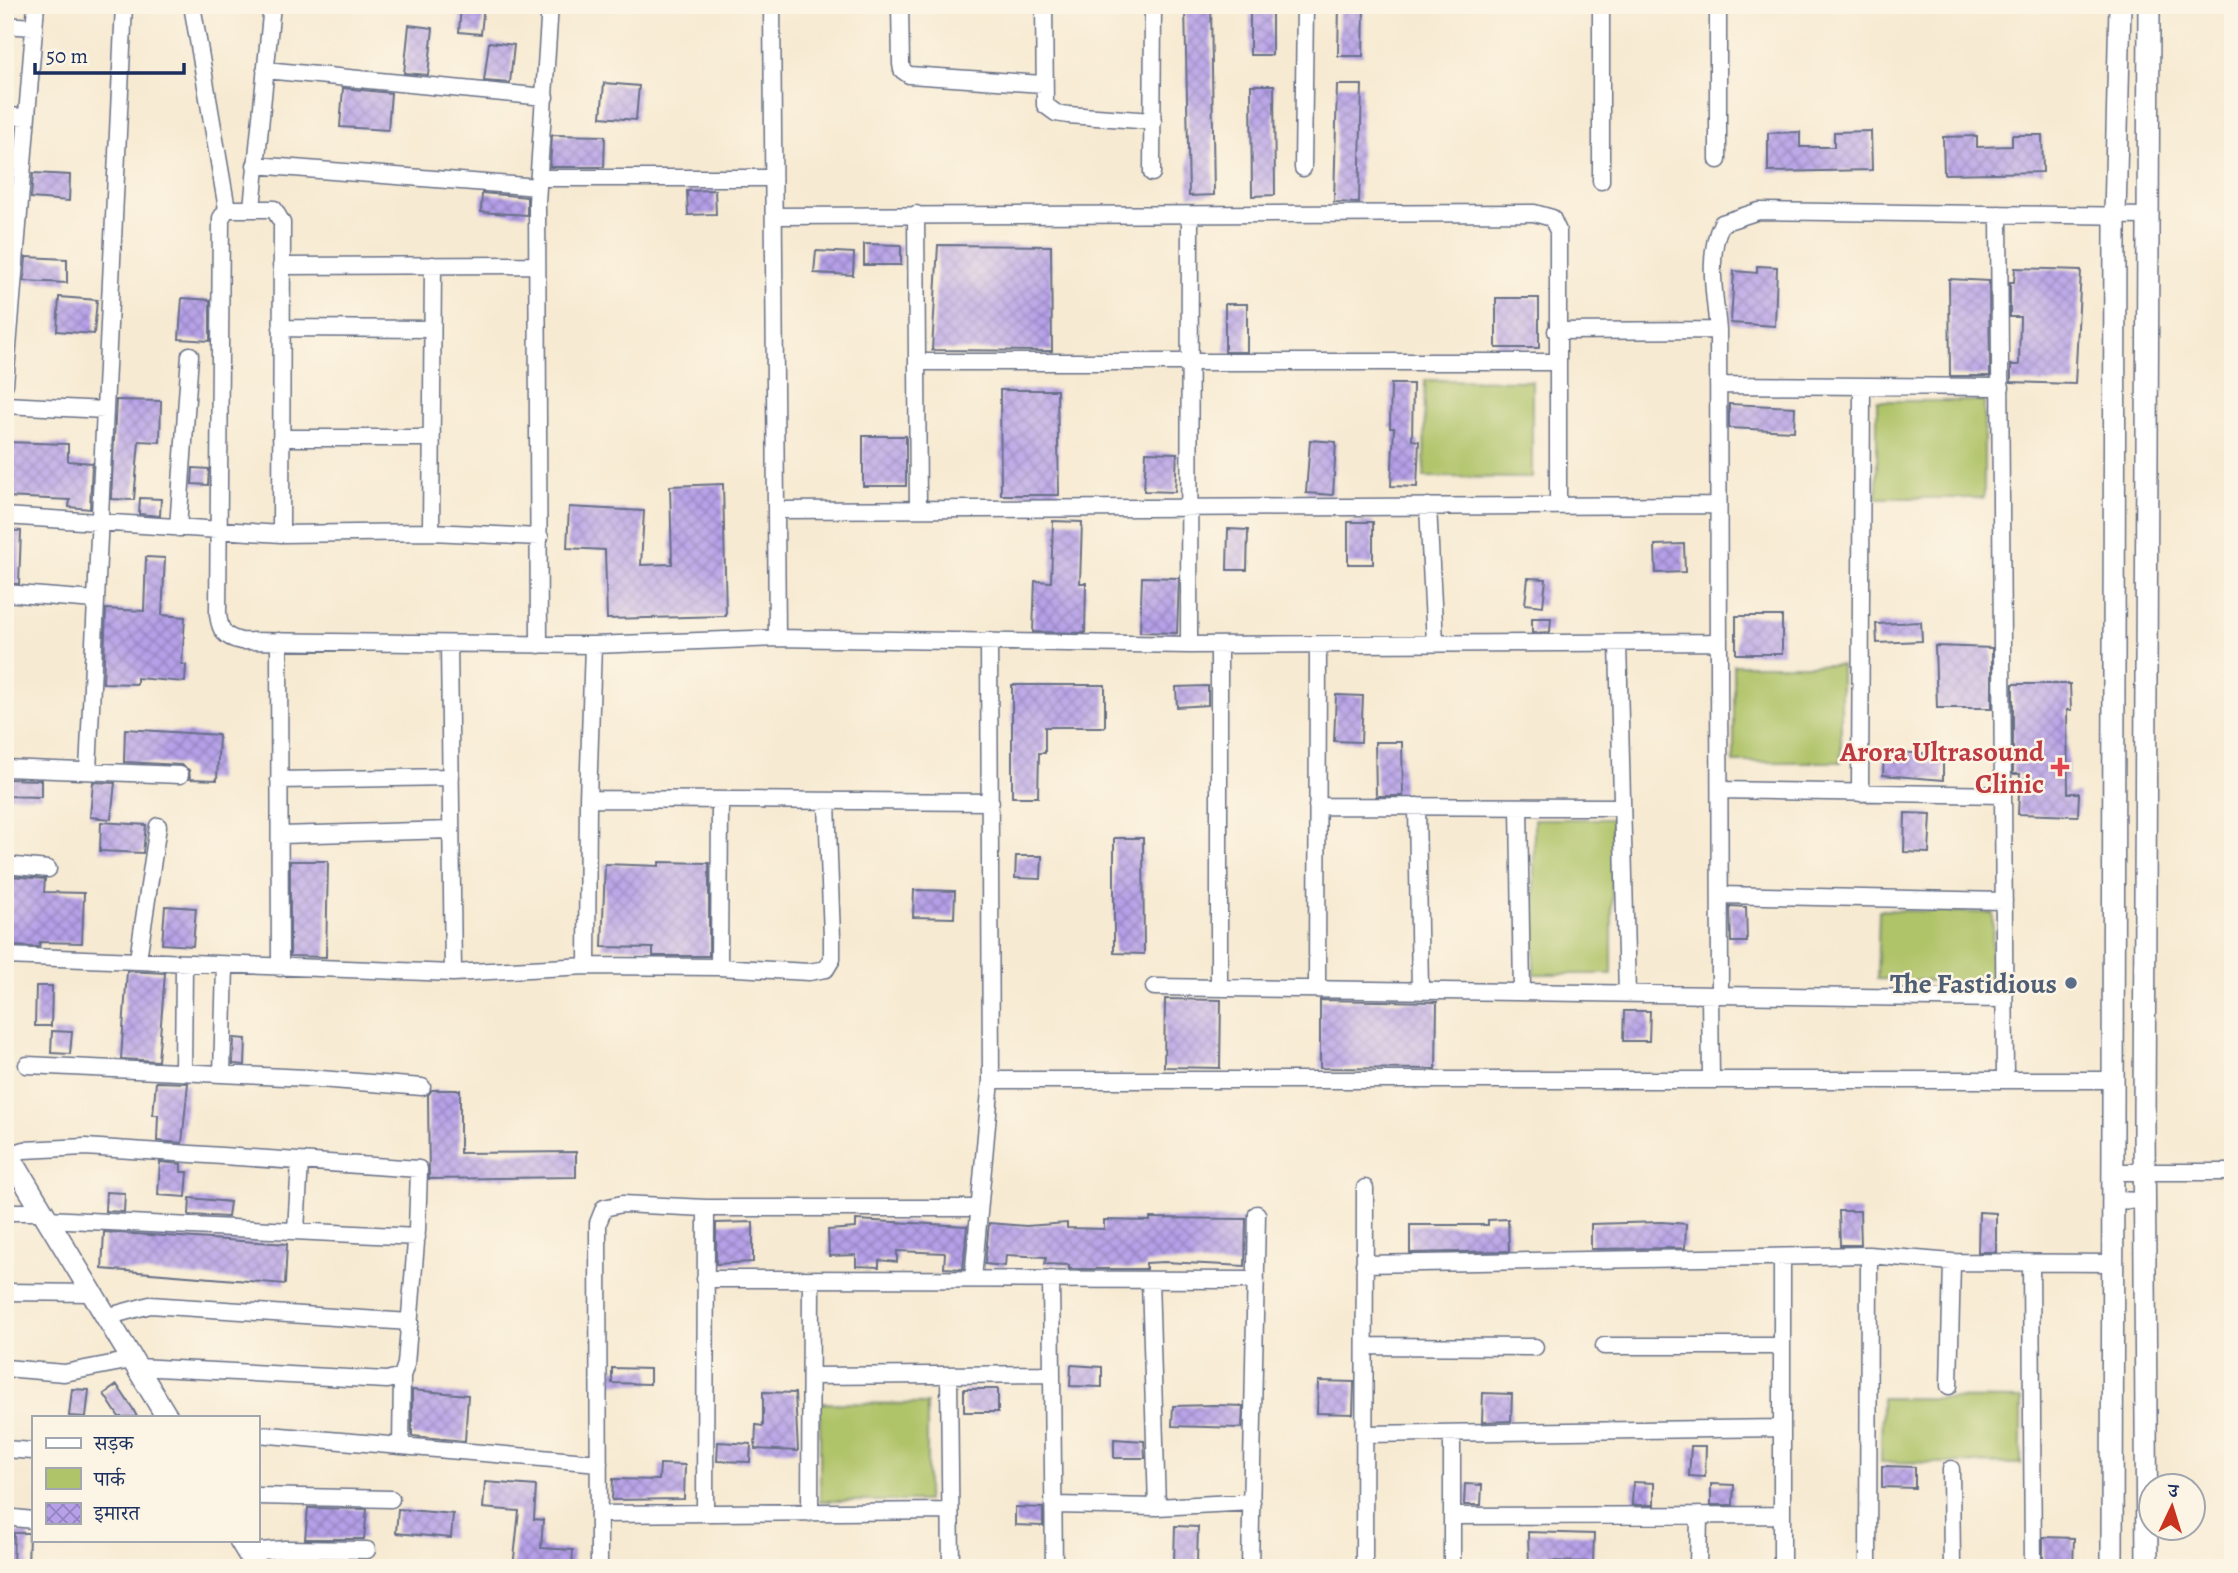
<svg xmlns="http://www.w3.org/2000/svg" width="2238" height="1573" viewBox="0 0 2238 1573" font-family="Alegreya,'Noto Serif Devanagari',serif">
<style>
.park{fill:#afc368;stroke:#657963;stroke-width:2}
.building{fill:url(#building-cross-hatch)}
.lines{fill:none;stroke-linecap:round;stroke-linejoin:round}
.minor-casing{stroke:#687087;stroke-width:19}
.tertiary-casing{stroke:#687087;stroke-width:24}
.minor{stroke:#fff;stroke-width:16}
.tertiary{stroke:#fff;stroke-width:21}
.health-dot{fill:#e0444e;stroke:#fcf5e5;stroke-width:2.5}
.service-dot{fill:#5c6f8a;stroke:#fcf5e5;stroke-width:2.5}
.labels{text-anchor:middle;stroke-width:5;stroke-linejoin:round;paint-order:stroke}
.health-label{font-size:28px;font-weight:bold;fill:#be3a42;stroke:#fcf5e5;text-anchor:end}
.service-label{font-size:28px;font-weight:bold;fill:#4e5e75;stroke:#fcf5e5;text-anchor:end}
</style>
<defs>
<pattern id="building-cross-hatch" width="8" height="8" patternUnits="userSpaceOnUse" patternTransform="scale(1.75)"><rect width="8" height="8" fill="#b6a0e8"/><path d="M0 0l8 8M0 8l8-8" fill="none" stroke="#9383bf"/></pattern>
</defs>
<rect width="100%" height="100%" fill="#fcf5e5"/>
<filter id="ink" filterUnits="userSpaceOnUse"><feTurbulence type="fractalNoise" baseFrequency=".0143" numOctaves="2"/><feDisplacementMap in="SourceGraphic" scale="14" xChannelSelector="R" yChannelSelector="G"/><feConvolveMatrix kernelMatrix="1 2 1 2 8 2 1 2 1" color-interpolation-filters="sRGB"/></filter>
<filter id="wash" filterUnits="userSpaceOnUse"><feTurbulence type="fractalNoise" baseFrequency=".00686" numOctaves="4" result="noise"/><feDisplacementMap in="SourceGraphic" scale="28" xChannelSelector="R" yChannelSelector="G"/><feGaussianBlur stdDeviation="1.57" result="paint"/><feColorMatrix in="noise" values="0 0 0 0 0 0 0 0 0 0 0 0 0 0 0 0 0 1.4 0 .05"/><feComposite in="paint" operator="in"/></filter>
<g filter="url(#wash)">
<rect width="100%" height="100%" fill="#f7ead2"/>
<path class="park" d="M1425,380L1532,381V478L1424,477Z
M1877,401H1984V498H1877Z
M1734,665H1841V762H1734Z
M1534,819H1612V974H1534Z
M1879,910L1993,913L1991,983L1877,979Z
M1882,1398L2021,1399V1464L1881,1462Z
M820,1403L927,1404V1501H820Z"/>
<g id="blocks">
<path class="building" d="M461,5H484L481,34L459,32Z
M1185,5H1211L1214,195L1189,196Z
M1250,5H1272V55H1250Z
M1339,5H1364L1363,56H1338Z
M409,25L433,28L428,75L404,73Z
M489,42L514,45L510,83L484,81Z
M604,83L639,86L636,120L601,117Z
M1251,85H1274L1275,195L1252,196Z
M1337,85H1362L1359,203L1334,202Z
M343,88L391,93L388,130L340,127Z
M1871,131L1872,170L1768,172V133L1800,132V147H1834V132Z
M552,135L605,136L604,167H550Z
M2012,135H2042L2043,172L1944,174L1943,137L1977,136V147L2012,146Z
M33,173L70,175L69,201L31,198Z
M715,190L716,214L688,215L687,191Z
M482,193L527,197V215L481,212Z
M864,244L901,245V265H864Z
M938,245L1051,246L1052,351L932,350Z
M816,251L854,253L853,275L814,273Z
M26,257L67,259V283L24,281Z
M1757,266L1777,267L1775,326L1731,323L1734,271L1757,273Z
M2015,268L2081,270L2075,384L2011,382V365H2019L2020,317H2010V282H2014Z
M1949,279L1989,281L1990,376H1950Z
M59,297L97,300L94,334L57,331Z
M182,298L210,300V341L179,339Z
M1496,298H1539V348H1496Z
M1225,304H1247V352H1225Z
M1391,384H1413L1412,440L1419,441L1417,487L1391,486L1394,428H1390Z
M1000,390H1057L1059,495H1001Z
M116,400L161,401L160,442L139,441L134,500L111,499Z
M1729,404L1795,407L1794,431L1729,428Z
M863,436H906V486H863Z
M1310,440L1336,442L1333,495L1306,493Z
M5,442L68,444V461L92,463L90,509L69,507L70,500L5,497Z
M1146,452L1177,453L1175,492L1144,491Z
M193,468L209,469L208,485L192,484Z
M723,484L726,616L607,619L605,550L567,548L569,507L644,511L641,565L672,564L670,486Z
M140,498L161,499L160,516L139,514Z
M1053,521L1082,522L1080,583H1086L1085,633L1033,632L1035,581L1051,582Z
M1348,522H1373V564H1348Z
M1228,529L1248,530L1247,570H1227Z
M5,530L21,531L19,584L5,583Z
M1684,544L1685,572L1656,573L1655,545Z
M146,557L165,558L162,615L185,617L182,664L186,665L185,682L137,678V684L103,683L106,609L144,611Z
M1142,577L1179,578L1177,633L1140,632Z
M1528,578L1546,579L1543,606L1525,604Z
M1736,616H1782V654H1736Z
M1532,618H1551L1550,632L1532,633Z
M1921,622L1922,641L1877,643L1876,624Z
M1935,646L1992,648V708H1937Z
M2013,684H2070L2071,710H2067L2068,793H2079L2078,816L2018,814L2020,774H2013Z
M1012,685H1105V727H1045V753H1039L1038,797H1012Z
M1208,686V705L1177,707L1176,687Z
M1336,695L1363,696L1361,742L1334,741Z
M125,729L219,735L217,780L190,779L189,770L181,765L124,762Z
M1375,742H1402L1403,796H1376Z
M1884,752L1943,754V780L1883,775Z
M5,779L41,780V797L5,796Z
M93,782L115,783L111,819L90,817Z
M1905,813L1931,814L1929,853L1904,852Z
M101,822L146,825L143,853L100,851Z
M1114,838H1143L1144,954L1114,953Z
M1016,856H1042L1041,879L1015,878Z
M290,861H328L326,957L290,956Z
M659,862L709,863V956H653V948L602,947L605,864L659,866Z
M10,876L45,879L44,892L84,893L82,943L40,942L39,947L6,946L13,891L8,890Z
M914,890L955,891L954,918L913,917Z
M165,906L196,908L193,946L162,944Z
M1730,906L1746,907L1747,942H1731Z
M127,971L165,973L158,1061L121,1059Z
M36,986H52L51,1026H35Z
M1165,999L1221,1000L1220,1068L1164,1067Z
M1320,1000L1437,1002L1436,1069L1320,1068Z
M1624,1011H1650L1649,1041H1623Z
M52,1031L72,1032L70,1054L51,1053Z
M234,1038L246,1039L245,1065L233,1064Z
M156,1082L188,1083L182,1143L157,1141L158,1115H153Z
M432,1090H460V1153L576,1152V1177L429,1179L428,1095Z
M160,1162L181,1164V1172H188L186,1197L158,1195Z
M106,1192L125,1193L124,1212L105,1211Z
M190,1198L230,1202L228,1217L189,1215Z
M1839,1211H1860L1861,1245H1840Z
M1979,1212L1996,1213V1252H1978Z
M1150,1218L1246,1219L1245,1266L1164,1262L1146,1263V1269H1069V1265L1045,1264L1046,1257L1006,1255L1005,1266L985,1264L989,1223L1026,1226L1067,1223V1228L1104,1229V1220L1150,1221Z
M1508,1219L1509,1251L1410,1253V1225H1488V1220Z
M856,1220L967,1226L963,1269L944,1268L945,1253L897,1251V1262L879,1260V1267L856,1266V1255L829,1256L828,1230L856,1228Z
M753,1222V1262L716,1264V1223Z
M1662,1222L1686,1224L1685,1248L1591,1249V1224Z
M104,1232L287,1244L285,1284L102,1269Z
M1071,1365L1102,1367V1387L1070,1386Z
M612,1368L650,1369V1384L612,1383Z
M1318,1381L1354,1382L1353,1414L1317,1413Z
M117,1385L133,1409L137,1417H119L104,1394Z
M72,1389L89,1390L86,1417L69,1416Z
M964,1389H998V1412H964Z
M412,1390L468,1395L465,1441L412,1436Z
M763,1392L795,1393L798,1451L755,1449L756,1425L763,1426Z
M1483,1393L1512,1394L1511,1421L1482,1422Z
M1214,1405L1243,1406L1242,1428L1172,1426L1173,1406Z
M1114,1439L1144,1441L1145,1458H1114Z
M718,1442L751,1444L750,1462L717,1461Z
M1691,1446H1706L1705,1477L1689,1476Z
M660,1464L685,1465L684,1499L612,1500L613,1479L659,1480Z
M1882,1466L1915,1467V1488L1882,1487Z
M485,1482L536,1486L534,1519L543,1520L541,1548L573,1550L572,1568H513L519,1511L483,1508Z
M1633,1482L1654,1483V1505H1632Z
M1465,1484L1482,1485L1481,1505H1464Z
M1711,1484L1734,1485L1733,1505H1711Z
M1015,1507L1043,1508V1526L1015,1525Z
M308,1508L367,1509L364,1539H305Z
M398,1509L453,1514L451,1538L396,1533Z
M1175,1526L1198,1527L1197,1562L1174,1561Z
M1528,1532L1594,1534L1593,1562L1550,1561V1568H1529Z
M14,1533H29L28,1568H13Z
M2043,1537L2074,1538L2073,1568H2043Z"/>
</g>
</g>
<g filter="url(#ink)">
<use href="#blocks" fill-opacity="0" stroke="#687087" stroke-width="2"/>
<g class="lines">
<g class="minor-casing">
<path id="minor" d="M192,5L227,209
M772,5L777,638
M900,5L901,64L902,70L909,75L1043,84
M1044,5L1045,105L1056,113L1068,115L1153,121
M1601,5V181
M5,25L33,27
M265,70L545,97
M5,116L26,117
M1718,160V5
M255,165L538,187
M1303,168L1305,5
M1152,173L1153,5
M539,178H773
M252,208L272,5
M916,214L918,509
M1999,214L2005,1080
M774,216L1534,213L1552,218L1558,231V506
M281,266L536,265
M281,328L432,329
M1556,331L1718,330
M917,362H1556
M5,384L36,5
M1718,385L2001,387
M5,405L105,410
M281,438H430
M1428,506L1435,643
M778,510L1718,505
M5,516L281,534L431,532L540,537
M178,528L190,355
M431,532L433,265
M281,534L282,223L274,209H227L221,218L218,614C220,631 224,637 241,641L593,645L777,638L1189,645L1719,642
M5,593L95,600
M279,641L280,968
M1618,643L1627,994
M449,644L453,973
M539,645L537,202L550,5
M1189,645L1190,216
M1219,645V988
M5,768L180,775
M88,771L124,5
M279,780L451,777
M1720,790L2003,795
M1860,793L1862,386
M588,799L991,802
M1317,806L1622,807
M1417,806L1420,991
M1519,807L1522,992
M281,835L451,830
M5,865L48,869
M1720,895L2004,901
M5,956L453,973L587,966L719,967L809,972L826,969L832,959V937L827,803
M138,959L158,826
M587,966L588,799L593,645
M719,967L720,801
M1154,987L2004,999
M1317,989L1318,645
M1710,995L1711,1080
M1720,995L1718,330C1715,296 1706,254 1722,223L1759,211L2147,216
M27,1065L307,1078L422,1087
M183,1072L184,965
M222,1074L225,966
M991,1080H2111
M9,1155L24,1150L85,1147L419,1169L417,1230L406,1364L402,1376L387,1380L137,1367
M2111,1172H2233
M2111,1200L2145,1201
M5,1212H44
M47,1219L417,1237
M296,1230L300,1162
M2031,1263L2033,1568
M1364,1264L1869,1255L1952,1262L2114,1263
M705,1279L1256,1280
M973,1279L991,1080L989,641
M1051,1279L1054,1568
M1150,1280L1157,1507
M5,1292L92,1293
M106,1317L150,1305L410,1322
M1365,1346L1535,1347
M1604,1346H1782
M5,1368L64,1373L132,1360
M949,1375L951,1568
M811,1376L1052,1374
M1949,1386L1952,1262
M257,1434L401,1446L402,1376
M1365,1434L1782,1428
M401,1446L599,1463
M5,1449L33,1451
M1951,1469L1952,1568
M257,1496L391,1499
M1053,1505L1157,1507L1252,1502
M705,1513L706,1208
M810,1513L811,1279
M599,1514L950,1511
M1452,1516L1782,1515
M5,1517L33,1520
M248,1552L285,1549L367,1550
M599,1568L598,1223L604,1208L622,1204L706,1208H979
M1250,1568L1257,1214
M1364,1568L1365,1188
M1452,1568V1433
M1698,1568L1699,1515
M1782,1568V1257
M1868,1568L1869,1255"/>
</g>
<g class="tertiary-casing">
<path id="tertiary" d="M5,1149L167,1417
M240,1540L257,1568
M2112,1568L2115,216L2120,5
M2147,1568L2144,1125L2149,5"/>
</g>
<use href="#minor" class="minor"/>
<use href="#tertiary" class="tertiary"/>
</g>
</g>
<path class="health-dot" d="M2056.5 756.5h7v7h7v7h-7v7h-7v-7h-7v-7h7z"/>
<circle class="service-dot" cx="2071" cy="983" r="7"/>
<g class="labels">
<g class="health-label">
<text x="2044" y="761">Arora Ultrasound<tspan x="2044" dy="32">Clinic</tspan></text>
</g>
<g class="service-label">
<text x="2057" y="993">The Fastidious</text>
</g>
</g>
<rect width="2238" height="1573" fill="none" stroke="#fcf5e5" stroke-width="28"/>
<rect x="32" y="1416" width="228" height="126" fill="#fcf5e5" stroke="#a2a6af" stroke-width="2"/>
<rect x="46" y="1438" width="35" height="10" fill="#ffffff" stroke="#a2a6af" stroke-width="2"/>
<text x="94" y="1450" font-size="21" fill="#1b2f5e">सड़क</text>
<rect x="46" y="1468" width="35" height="21" fill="#afc368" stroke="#a2a6af" stroke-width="2"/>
<text x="94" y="1486" font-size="21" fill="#1b2f5e">पार्क</text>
<rect x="46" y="1503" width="35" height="21" fill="url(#building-cross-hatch)" stroke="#a2a6af" stroke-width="2"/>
<text x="94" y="1520" font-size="21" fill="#1b2f5e">इमारत</text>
<g transform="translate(2172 1507) rotate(4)"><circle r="33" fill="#fcf5e5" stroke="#a2a6af" stroke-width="2"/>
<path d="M0-5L12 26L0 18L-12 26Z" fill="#c8321e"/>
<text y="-10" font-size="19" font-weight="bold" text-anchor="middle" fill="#1b2f5e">उ</text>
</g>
<path d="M35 63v10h149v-10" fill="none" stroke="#1b2f5e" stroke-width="3.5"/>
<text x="46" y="63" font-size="21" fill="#1b2f5e" stroke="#fcf5e5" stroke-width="5" paint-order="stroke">50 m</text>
</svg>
